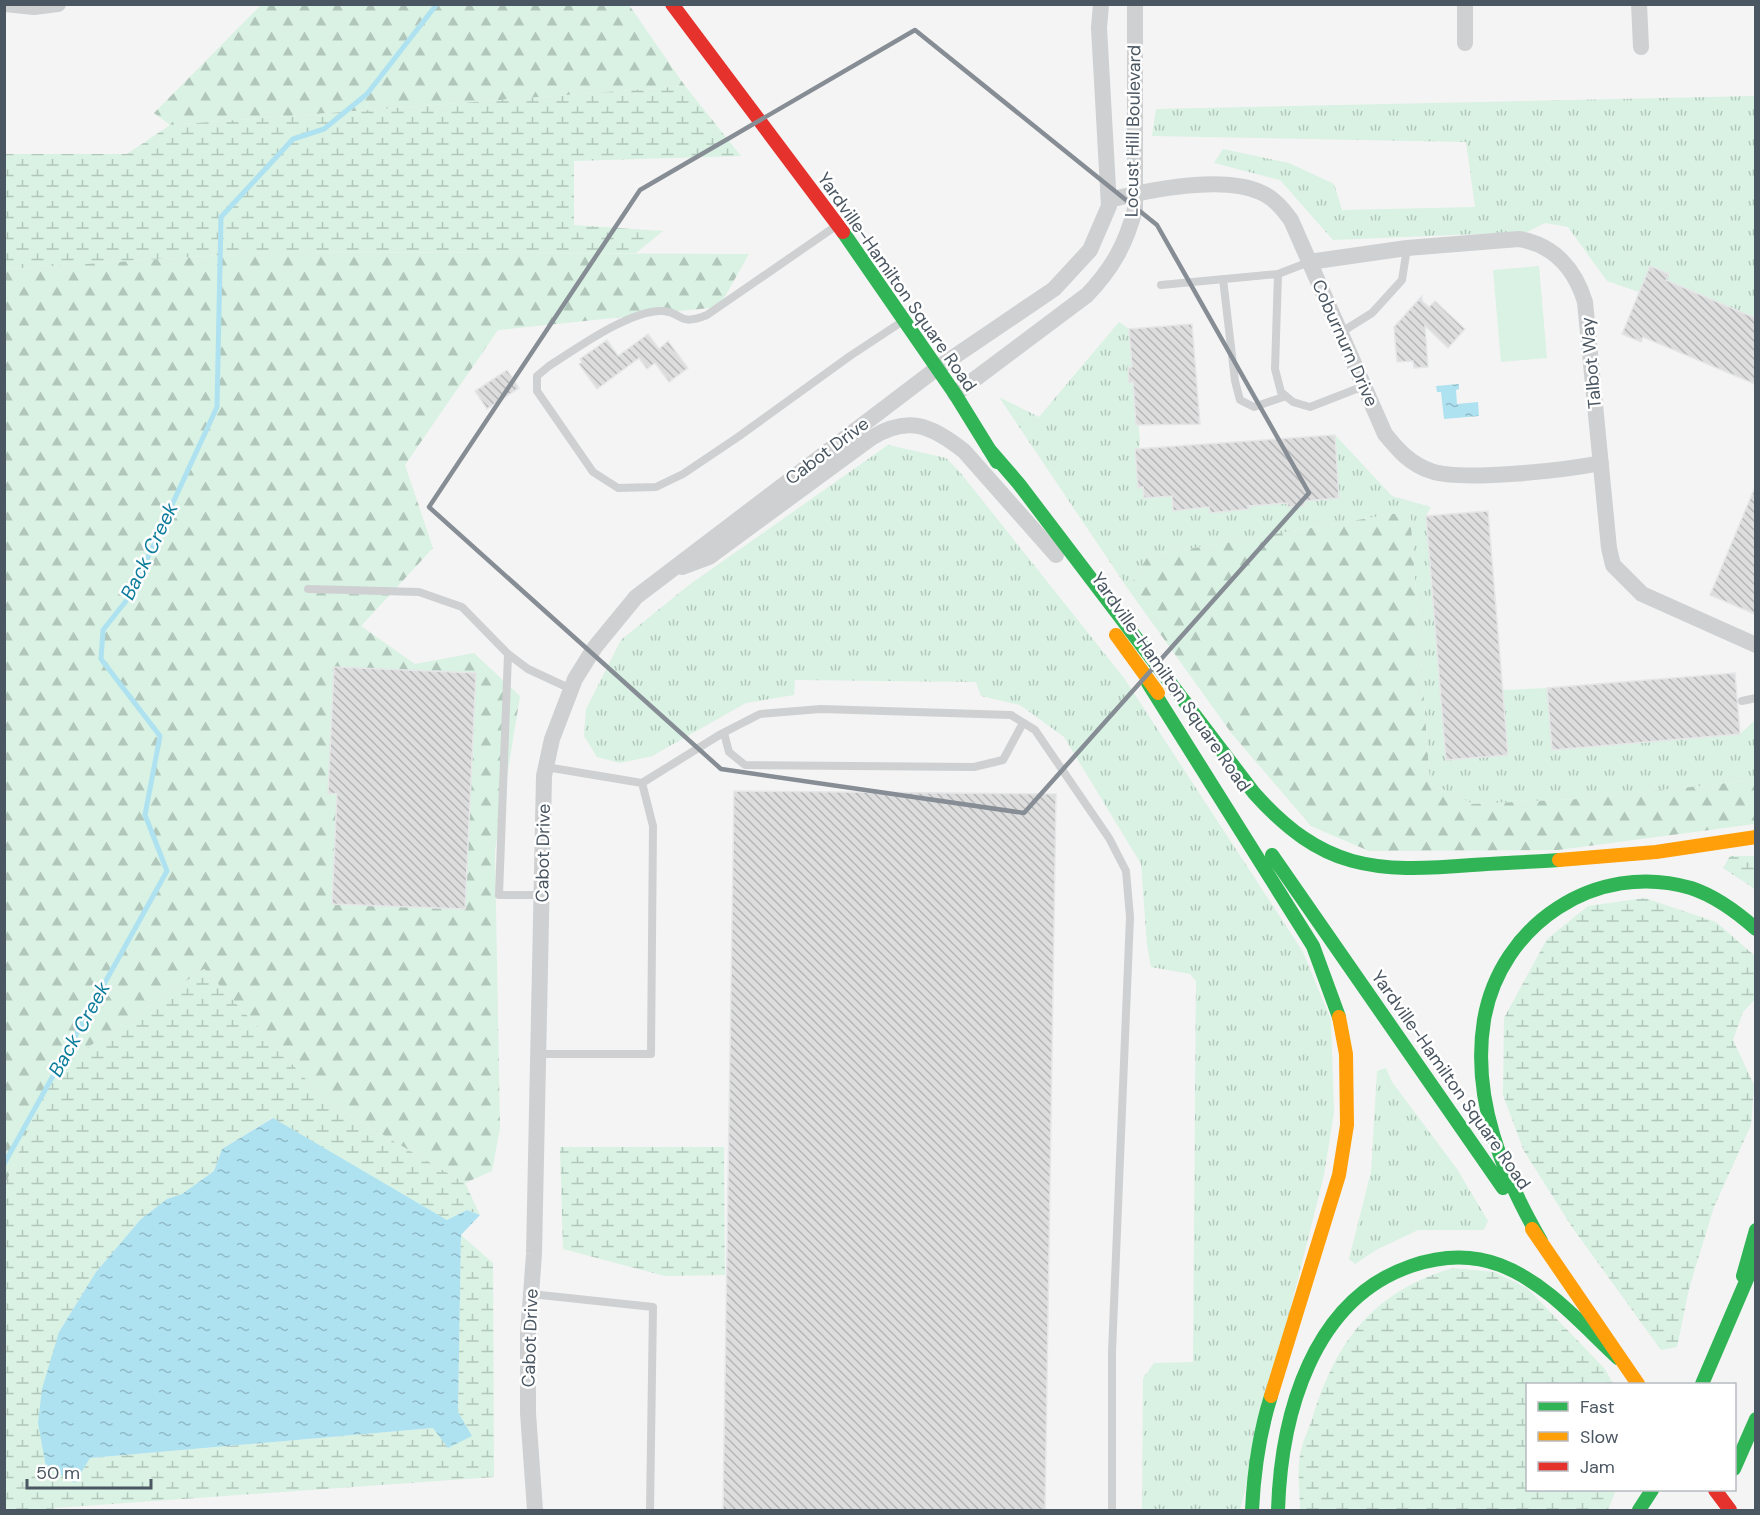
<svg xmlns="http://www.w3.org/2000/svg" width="1760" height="1515" viewBox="0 0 1760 1515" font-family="'DM Sans',sans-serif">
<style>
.grass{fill:url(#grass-tufts)}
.forest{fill:url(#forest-firs)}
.wetland{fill:url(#wetland-marsh)}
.garden{fill:#d9f2e3}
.water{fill:url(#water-ripples)}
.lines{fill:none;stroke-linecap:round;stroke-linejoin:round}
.stream{stroke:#aee2f0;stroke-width:5}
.building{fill:url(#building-back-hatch);stroke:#e5e6e7;stroke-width:1.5}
.lane{stroke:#ced0d2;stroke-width:8}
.street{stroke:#ced0d2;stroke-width:16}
.fast{stroke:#30b455;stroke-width:14}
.slow{stroke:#ff9f0a;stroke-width:14}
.jam{stroke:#e5322d;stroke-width:14}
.jam-bridge{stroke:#e5322d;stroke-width:14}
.marked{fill:none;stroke:#868d94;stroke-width:4.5;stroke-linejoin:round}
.labels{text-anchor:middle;stroke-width:5;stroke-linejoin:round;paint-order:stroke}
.street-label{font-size:18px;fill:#4a5661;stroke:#fff}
.water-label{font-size:20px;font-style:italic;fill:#0c7c9b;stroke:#fff}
</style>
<defs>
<pattern id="grass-tufts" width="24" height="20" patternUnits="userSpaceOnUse" patternTransform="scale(1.5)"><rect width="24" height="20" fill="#d9f2e3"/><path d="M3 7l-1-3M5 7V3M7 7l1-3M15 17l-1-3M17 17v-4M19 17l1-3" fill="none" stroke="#b2c7bb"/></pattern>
<pattern id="forest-firs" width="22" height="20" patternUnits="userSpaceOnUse" patternTransform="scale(1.5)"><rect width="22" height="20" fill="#d9f2e3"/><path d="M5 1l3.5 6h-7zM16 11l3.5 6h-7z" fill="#b2c7bb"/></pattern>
<pattern id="wetland-marsh" width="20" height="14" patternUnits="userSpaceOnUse" patternTransform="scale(1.5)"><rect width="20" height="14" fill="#d9f2e3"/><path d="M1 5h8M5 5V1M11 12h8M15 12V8" fill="none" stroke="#b2c7bb"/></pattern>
<pattern id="water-ripples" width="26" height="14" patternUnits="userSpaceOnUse" patternTransform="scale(1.5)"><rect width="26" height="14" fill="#aee2f0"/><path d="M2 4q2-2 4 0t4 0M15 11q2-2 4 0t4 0" fill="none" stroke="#90bac6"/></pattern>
<pattern id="building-back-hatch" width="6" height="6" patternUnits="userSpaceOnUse" patternTransform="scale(1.5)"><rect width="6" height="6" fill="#ddddde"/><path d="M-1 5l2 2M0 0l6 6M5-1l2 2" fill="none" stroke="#b5b6b7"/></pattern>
</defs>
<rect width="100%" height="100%" fill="#f4f4f4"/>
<path class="grass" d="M1755,96V318L1666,280L1650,266L1639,292L1607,281L1568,227L1545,223L1527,232L1333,240L1280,180L1214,163L1223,149L1289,163L1334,184L1342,210L1475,207L1466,142L1152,136L1156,109Z
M1119,322L1129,329L1133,367H1128L1129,382H1134L1140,440L1139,449L1135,450V464H1141L1139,488L1143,487L1144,498L1172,495L1174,511L1209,507L1210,513L1225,512V506L1234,511L1248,509V505L1287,502L1288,507L1304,506V501L1339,498L1335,435L1392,496L1431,507L1426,516L1446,760L1508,755L1503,690L1547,688L1740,734L1755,720V780L1580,799L1473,804L1430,783L1410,511L1148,556L1128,589L999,397L1039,417Z
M888,445L946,458L959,471L1124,678L1303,952L1331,1020L1334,1112L1324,1175L1240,1510H1142L1143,1378L1154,1363L1193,1362L1196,981L1190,974L1151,967L1147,945L1141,864L1064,737L1020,705L981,696L976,682L795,680L794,695L746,703L652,756L620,763L597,757L584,736L586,709L621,640L689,585Z
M1386,1068L1392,1082L1457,1169L1488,1221L1484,1230H1418L1376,1250L1355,1264L1349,1259L1371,1172L1377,1071Z"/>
<path class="forest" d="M261,5H629L685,86L170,125L154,113Z
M269,252L749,254L719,307L498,330L405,465L433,548L361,626L415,664L474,653L520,696L495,851L500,1128L492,1171L465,1183L328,1103L204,969L53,1071L5,1185V269Z
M1410,511L1430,783L1473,804L1580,799L1755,780V824L1558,850L1369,851L1311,826L1232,734L1128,589L1148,556Z"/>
<path class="wetland" d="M685,86L741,156L574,161V225L663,231L636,253L269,252L5,269V154H127L170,125Z
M1730,856H1755V889L1723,868Z
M1645,898L1716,922L1755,956V999L1743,1012L1733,1040L1754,1085L1751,1125L1714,1207L1689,1289L1677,1347L1661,1350L1572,1227L1524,1151L1503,1095L1504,1018L1547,939L1588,906Z
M204,969L328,1103L465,1183L480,1215L467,1210L447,1220L272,1118L222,1149L214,1171L182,1194L167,1199L141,1219L96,1272L59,1332L75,1483L90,1458L433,1428L448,1447L471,1436L458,1412L461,1235L493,1263L494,1477L55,1508L51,1510H5V1185L53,1071Z
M560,1147H724L725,1275L665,1276L563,1249Z
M1453,1268L1494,1272L1527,1288L1605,1369L1613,1384H1528V1490H1616L1608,1510H1300C1300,1493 1297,1473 1300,1455C1302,1442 1309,1429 1313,1416C1337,1340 1374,1291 1453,1268Z"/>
<path class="garden" d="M1539,266L1547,358L1501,362L1493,270Z"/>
<path class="water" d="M1459,384V389L1456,390L1457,404L1478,402L1479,416L1444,419L1441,392H1437L1436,386Z
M273,1118L447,1220L467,1210L480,1215L461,1235L458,1412L472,1436L448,1448L433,1428L90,1458L75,1483L46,1467L38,1423L42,1389L59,1332L96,1272L141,1219L167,1199L182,1194L214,1171L222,1149Z"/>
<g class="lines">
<path class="stream" d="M4,1164L167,871L145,815L160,736L101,659L103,630L130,596L217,407L221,217L293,139L324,129L367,94L437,4"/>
</g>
<path class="building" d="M1650,266L1669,274L1666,280L1755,318V384L1643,337L1641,342L1622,334Z
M1422,296V301L1429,307L1435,301L1465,329L1448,348L1425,326L1428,367L1414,368L1413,361L1397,362L1394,327Z
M1192,324L1200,424L1136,425L1133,382L1129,383L1128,367H1132L1129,329Z
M648,334L659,349L668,341L688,368L669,382L655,363L647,369L639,358L597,389L579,364L582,362L580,359L607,340L618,356Z
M507,370L519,388L487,409L475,391Z
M1335,435L1339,498L1304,501V506L1288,507L1287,503L1248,506L1249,509L1210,513L1209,507L1173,511L1172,496L1144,498L1143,487L1138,488L1135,449Z
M1755,487V614L1710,595Z
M1488,511L1508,755L1446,760L1426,516Z
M334,667L476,673L465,909L332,904L337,794L328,793Z
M1735,673L1740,734L1552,750L1547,688Z
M734,791L1056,794L1045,1510H723Z"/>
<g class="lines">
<path class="lane" d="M836,226L707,315C677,327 683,312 663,311C631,309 576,349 549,366L537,376V391L593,472L618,488L656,487L683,474L738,437L850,356L903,321
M1278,274L1275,369L1281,392L1293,402L1310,407L1364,386
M1223,279L1235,381L1240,400L1254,407L1286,396
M1161,285L1278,274L1309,262
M1340,333L1372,313L1402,280L1407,248
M308,589L419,592L462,607L508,654L528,669L571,689
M508,654L499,895H542
M1742,701L1756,698
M724,733L729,752L745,765L974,767L1003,760L1023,723
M546,767L642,783L721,734L760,714L821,709L1011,715L1035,730L1109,838L1126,871L1130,917L1112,1352V1510
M538,1054H651L653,826L642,783
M531,1294L653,1307L650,1510"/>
<path class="street" d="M5,4L34,7L58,4
M1465,4V43
M1639,4L1641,47
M1109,200C1149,190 1222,175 1260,192C1274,198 1282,208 1291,220L1385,434C1398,450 1410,464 1431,471C1462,482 1566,470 1601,463
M1309,262L1407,248L1519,239C1554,245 1575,269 1585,302L1609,548L1613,565L1642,594L1756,645
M955,394L1087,295C1112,269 1126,244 1135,209V4
M682,567L709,557L871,438C908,415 931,425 964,451L1056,555
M535,1510L528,1413V1334L534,1254L544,776L552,739L575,679L595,647L636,597L936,369L1054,289L1090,250L1109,206L1099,28L1101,4"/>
<path class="fast" d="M843,232L955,394L997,462
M988,448L1019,484L1254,793C1323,870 1374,873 1472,865C1501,863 1530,862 1559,860
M1148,683L1313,946L1339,1017
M1272,855L1503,1188
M1541,1241C1503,1175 1471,1099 1484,1020C1500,925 1596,860 1691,888C1715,896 1737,912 1756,929
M1743,1276L1756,1230
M1702,1384L1756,1258
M1734,1469L1756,1419
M1252,1510C1254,1470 1259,1434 1271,1396
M1278,1510C1281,1415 1312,1300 1411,1266C1440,1256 1471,1254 1500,1265C1547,1283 1582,1325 1618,1358
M1639,1510L1652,1490"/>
<path class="slow" d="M1116,635L1158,693
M1559,860L1656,852L1756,837
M1532,1229L1638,1384
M1271,1396L1339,1175L1347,1125L1346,1054L1339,1017"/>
<path class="jam" d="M672,4L843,232"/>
<path class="jam-bridge" d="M1715,1490L1730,1510"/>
</g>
<path class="marked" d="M915,30L1157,225L1309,493L1024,813L721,769L429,507L640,190Z"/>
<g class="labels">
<g class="street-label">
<text transform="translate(1133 131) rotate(-89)" y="6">Locust Hill Boulevard</text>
<text transform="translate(897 282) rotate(55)" y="6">Yardville-Hamilton Square Road</text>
<text transform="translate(1345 343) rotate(66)" y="6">Coburnurn Drive</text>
<text transform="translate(1591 363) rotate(-95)" y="6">Talbot Way</text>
<text transform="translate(827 451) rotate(-37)" y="6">Cabot Drive</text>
<text transform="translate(1171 682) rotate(55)" y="6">Yardville-Hamilton Square Road</text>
<text transform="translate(543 853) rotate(-89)" y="6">Cabot Drive</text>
<text transform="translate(1451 1080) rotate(55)" y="6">Yardville-Hamilton Square Road</text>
<text transform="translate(530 1338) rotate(-88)" y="6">Cabot Drive</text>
</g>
<g class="water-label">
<text transform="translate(149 551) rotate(-64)" y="7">Back Creek</text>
<text transform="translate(79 1029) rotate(-61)" y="7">Back Creek</text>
</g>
</g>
<rect width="1760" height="1515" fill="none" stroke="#4a5661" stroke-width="12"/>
<rect x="1526" y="1383" width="210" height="108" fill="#ffffff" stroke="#b7bbc0" stroke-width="1.5"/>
<rect x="1538" y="1402" width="30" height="9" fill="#30b455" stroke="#b7bbc0" stroke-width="1.5"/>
<text x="1580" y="1413" font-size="18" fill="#4a5661">Fast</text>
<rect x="1538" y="1432" width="30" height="9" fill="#ff9f0a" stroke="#b7bbc0" stroke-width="1.5"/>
<text x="1580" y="1443" font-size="18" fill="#4a5661">Slow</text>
<rect x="1538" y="1462" width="30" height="9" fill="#e5322d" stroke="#b7bbc0" stroke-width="1.5"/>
<text x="1580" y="1473" font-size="18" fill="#4a5661">Jam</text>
<path d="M27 1479v9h124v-9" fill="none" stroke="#4a5661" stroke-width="3"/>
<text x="36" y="1479" font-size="18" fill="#4a5661" stroke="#ffffff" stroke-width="4.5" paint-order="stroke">50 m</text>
</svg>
